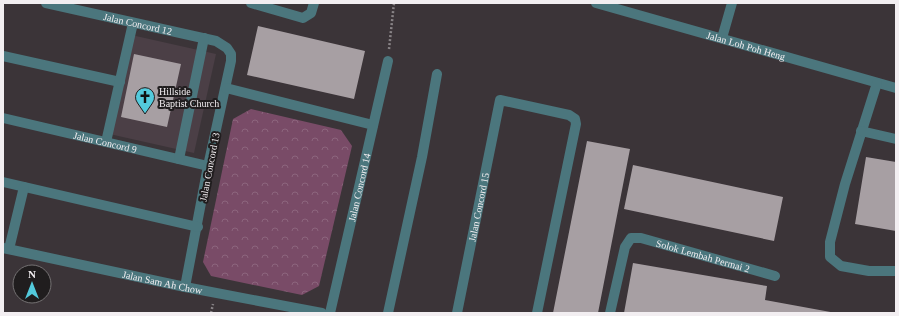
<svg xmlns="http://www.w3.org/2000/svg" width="899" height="316" viewBox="0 0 899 316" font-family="Georgia,serif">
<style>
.built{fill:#4b3f46}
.park{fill:url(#park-crowns)}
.building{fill:#a79fa3}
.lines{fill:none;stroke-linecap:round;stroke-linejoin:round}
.path{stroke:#888386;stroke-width:2.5;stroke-dasharray:2 2;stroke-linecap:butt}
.minor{stroke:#4b767d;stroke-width:10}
.labels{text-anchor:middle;stroke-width:4;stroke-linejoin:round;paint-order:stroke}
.street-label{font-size:10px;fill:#f2eef1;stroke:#201d1e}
.poi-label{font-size:10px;fill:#f2eef1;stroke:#201d1e;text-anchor:start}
</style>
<defs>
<pattern id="park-crowns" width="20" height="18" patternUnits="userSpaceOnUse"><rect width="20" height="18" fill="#794b67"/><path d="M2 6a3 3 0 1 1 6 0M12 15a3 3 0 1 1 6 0" fill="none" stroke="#8c657d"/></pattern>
</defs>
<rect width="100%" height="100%" fill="#3b3438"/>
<path class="built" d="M127,34L216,54L194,153L105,133Z"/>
<path class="park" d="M251,109L341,130L352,146L319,286L302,295L211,276L203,262L233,119Z"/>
<path class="building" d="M258,26L365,51L354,99L247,75Z
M134,54L181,64L167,127L121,117Z
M587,141L630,149L598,313H553Z
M866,157L896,162V231L855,224Z
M633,165L783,197L774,241L624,209Z
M633,263L767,286L765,300L836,313H624Z"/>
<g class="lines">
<path class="path" d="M389,49L394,3
M211,313L213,304"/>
<g class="minor">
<path id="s1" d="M46,3L216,41L227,48L231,54V61L208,166L185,287"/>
<path d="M251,3L303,18L311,13L314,3"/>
<path id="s2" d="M596,3L896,88"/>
<path d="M722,38L732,3"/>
<path d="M3,56L120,82"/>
<path d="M877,83L845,184L830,242V257L841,266L869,271H896"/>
<path d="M226,88L373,125"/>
<path id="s3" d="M3,118L208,166"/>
<path d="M861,131L896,139"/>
<path d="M106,142L133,23"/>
<path d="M179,159L204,38"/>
<path d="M3,182L198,227"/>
<path id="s4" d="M3,248L185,287L322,313"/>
<path d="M9,249L24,187"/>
<path id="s5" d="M330,313L388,61"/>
<path d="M388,313L422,157L437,74"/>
<path id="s6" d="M457,313L500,100L569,115L575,119L576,124L537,313"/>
<path id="s7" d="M610,313L625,247L631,238H641L775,276"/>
</g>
</g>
<defs>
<g id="church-pin" transform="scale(1)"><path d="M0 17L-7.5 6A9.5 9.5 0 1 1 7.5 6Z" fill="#53cadc" stroke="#201d1e"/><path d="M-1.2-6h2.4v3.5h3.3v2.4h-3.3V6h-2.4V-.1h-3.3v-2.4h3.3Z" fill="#111"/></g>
</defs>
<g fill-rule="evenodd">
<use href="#church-pin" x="145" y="97"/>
</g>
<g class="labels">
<g class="street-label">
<text dy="4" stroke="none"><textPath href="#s1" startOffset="94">Jalan Concord 12</textPath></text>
<text dy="4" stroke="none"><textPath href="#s2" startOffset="156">Jalan Loh Poh Heng</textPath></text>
<text dy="4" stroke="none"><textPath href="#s3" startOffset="105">Jalan Concord 9</textPath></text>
<text transform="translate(209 167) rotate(-79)" y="4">Jalan Concord 13</text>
<text dy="4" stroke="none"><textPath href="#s5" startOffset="129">Jalan Concord 14</textPath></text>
<text dy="4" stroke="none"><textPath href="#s6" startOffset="108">Jalan Concord 15</textPath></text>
<text dy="4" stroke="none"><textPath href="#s7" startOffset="153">Solok Lembah Permai 2</textPath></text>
<text dy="4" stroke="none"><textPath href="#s4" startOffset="163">Jalan Sam Ah Chow</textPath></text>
</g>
<g class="poi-label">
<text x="159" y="95">Hillside<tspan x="159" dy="12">Baptist Church</tspan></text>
</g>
</g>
<rect width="899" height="316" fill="none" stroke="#f2eef1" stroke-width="8"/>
<g transform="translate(32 284)"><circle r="19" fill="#201d1e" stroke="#747172"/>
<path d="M0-3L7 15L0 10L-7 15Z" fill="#53cadc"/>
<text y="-6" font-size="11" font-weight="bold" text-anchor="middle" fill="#f2eef1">N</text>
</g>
</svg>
